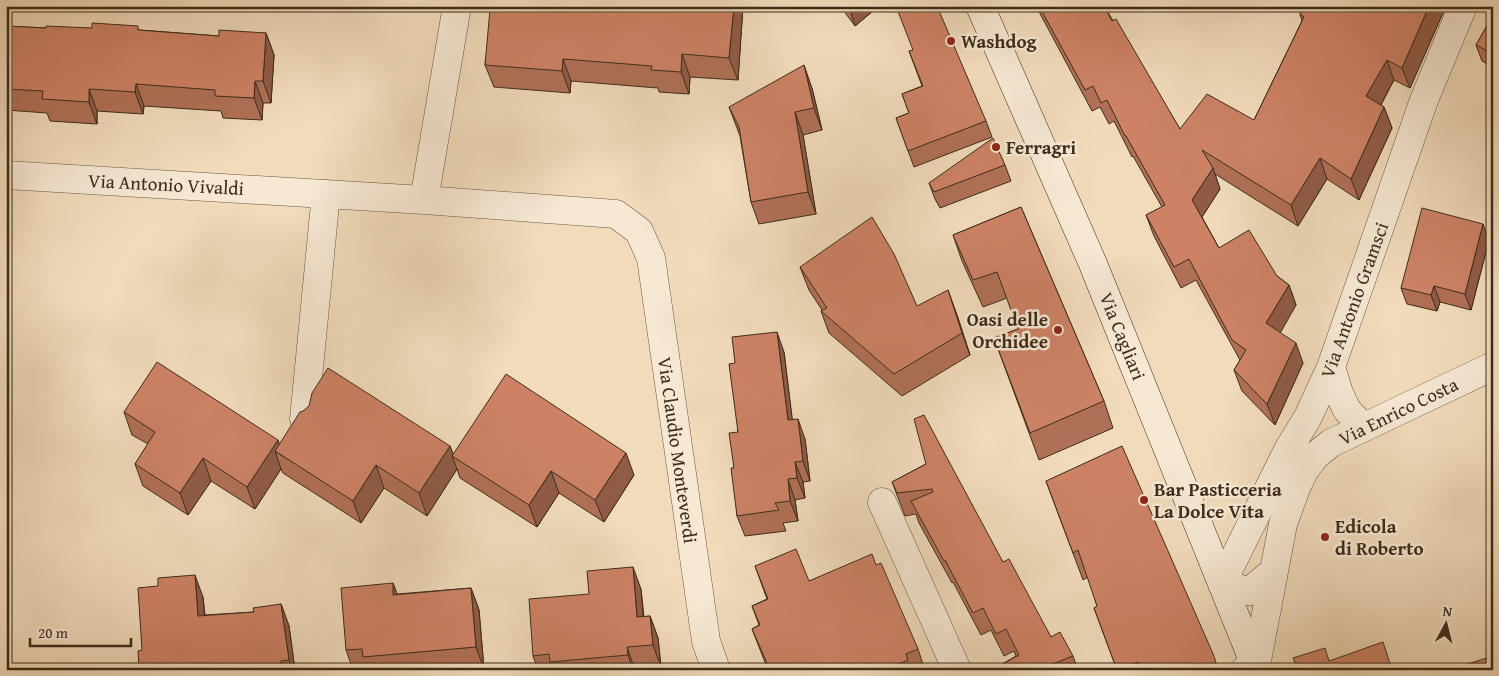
<svg xmlns="http://www.w3.org/2000/svg" width="1499" height="676" viewBox="0 0 1499 676" font-family="'Gentium Book Plus',serif">
<style>
.lines{fill:none;stroke-linecap:round;stroke-linejoin:round}
.minor-casing{stroke:#6a5843;stroke-width:29}
.secondary-casing{stroke:#3d2c1b;stroke-width:29}
.minor{stroke:#f6e8d3;stroke-width:28}
.secondary{stroke:#f6e8d3;stroke-width:28}
.wall{fill:#b07057;stroke:#3d2c1b}
.shaded-wall{fill:#905b47;stroke:#3d2c1b}
.building{fill:#cd8265;stroke:#3d2c1b}
.poi-dot{fill:#8f2418;stroke:#f6e8d3;stroke-width:2}
.labels{text-anchor:middle;stroke-width:5;stroke-linejoin:round;paint-order:stroke}
.poi-label{font-size:19px;font-weight:bold;fill:#3d2c1b;stroke:#f6e8d3;text-anchor:start}
.street-label{font-size:19px;fill:#3d2c1b;stroke:#f6e8d3}
</style>
<rect width="100%" height="100%" fill="#f1dbbb"/>
<filter id="stains"><feTurbulence type="fractalNoise" baseFrequency=".004" numOctaves="4"/><feColorMatrix values="0 0 0 0 .2 0 0 0 0 .09 0 0 0 0 .02 0 0 0 .5 -.17"/></filter>
<radialGradient id="worn" r=".72"><stop offset=".6" stop-color="#630" stop-opacity="0"/><stop offset="1" stop-color="#630" stop-opacity=".3"/></radialGradient>
<g class="lines">
<g class="minor-casing">
<path id="minor" d="M6,175L424,200L616,214L639,231L651,258L706,641L716,670
M424,200L457,6
M1331,367L1339,393L1347,410L1363,427
M304,419L326,194
M882,502L957,670
M1274,571L1250,591H1247L1222,583L1288,450L1308,417L1331,367L1424,100L1463,6
M1245,670L1256,666L1283,524L1296,488L1304,471L1315,456L1331,443L1493,366"/>
</g>
<g class="secondary-casing">
<path id="secondary" d="M980,6L1093,264L1257,670"/>
</g>
<use href="#minor" class="minor"/>
<use href="#secondary" class="secondary"/>
</g>
<path class="wall" d="M494,6H743L738,80L690,77L689,94L659,92L658,88L571,81L570,93L494,87L485,65Z
M840,6H879L855,26Z
M1036,6H1104L1180,129L1254,120L1302,21L1300,14L1303,6H1446L1410,88L1394,80L1381,105L1384,107L1392,128L1359,200L1327,179L1298,226L1215,174L1220,189L1202,217L1219,248L1277,276L1289,285L1296,305L1280,332L1303,363L1275,425L1242,391L1234,370L1240,360L1196,280L1181,288L1154,236L1146,215L1162,207L1133,156L1132,157L1114,121L1109,124L1100,107L1092,111Z
M1493,15V67L1482,61L1476,45Z
M6,26L46,28L140,30L219,36L266,33L274,55L271,103H263L262,120L223,118L221,111L144,106L143,114L97,111V124L50,121L47,113L6,110Z
M909,51L986,121L992,137L914,167L896,118L909,113L902,94L922,86Z
M812,88L822,130L803,135L816,214L759,224L751,202L740,136L729,107Z
M1005,165L1011,181L940,208L935,199L929,183Z
M1021,207L1104,401L1113,428L1039,460L994,338L1018,329L1007,298L983,307L962,261L953,235Z
M1489,240L1471,310L1440,302L1437,311L1407,304L1401,288Z
M800,267L917,306L956,312L970,355L902,396L829,333L821,311L822,310L809,290Z
M784,352L792,420L805,439L810,481L803,482L805,498L795,500L798,521L783,523L786,531L745,536L737,516L734,468L738,432L735,363Z
M124,412L278,440L279,444L450,446L453,454L634,475L604,522L559,493L537,527L460,478L457,469L427,516L384,488L361,523L283,473L281,469L255,509L211,481L188,515L143,486L135,464L148,444L132,435Z
M926,464L1003,562L1051,637L1073,656L1078,670H992L1016,656L1014,651L1004,656L991,630L981,635L953,582L952,583L919,523L916,514L905,516L892,482Z
M1046,481L1219,670H1117L1094,608L1097,606L1088,577L1083,580Z
M876,565L918,649L925,670H768L752,629L759,625L752,606L767,599L755,566L809,581Z
M393,583L397,594L471,588L479,610L484,669L474,670H353L346,650Z
M641,589L644,617L650,616L658,638L661,667L635,670H538L533,656Z
M203,597L205,615L254,612L281,604L289,626L295,670H139L142,650Z"/>
<path class="shaded-wall" d="M734,6H743L738,80L729,58Z
M854,6H879L855,26L850,10Z
M1429,6H1446L1410,88L1402,68Z
M266,33L274,55L271,103L263,81Z
M682,54L690,77L689,94L681,72Z
M563,59L571,81L570,93L562,71Z
M1387,60L1394,80L1374,117L1366,96Z
M804,65L812,88L822,130L814,108Z
M255,81L263,103L262,120L254,98Z
M136,84L144,106L143,114L135,92Z
M89,89L97,111V124L89,102Z
M1384,107L1392,128L1359,200L1351,179Z
M795,112L803,135L816,214L808,192Z
M1320,158L1327,179L1298,226L1291,205Z
M1213,168L1220,189L1200,220L1192,200Z
M1483,224L1489,240L1471,310L1465,294Z
M1289,285L1296,305L1274,344L1266,323Z
M1434,286L1440,302L1437,311L1431,295Z
M948,290L956,312L970,355L962,333Z
M777,332L784,352L795,441L788,420Z
M1296,343L1303,363L1275,425L1267,404Z
M798,419L805,439L810,481L803,461Z
M278,440L284,457L275,451L281,469L255,509L247,487Z
M450,446L454,457L452,456L457,469L427,516L419,493Z
M626,453L634,475L604,522L595,500Z
M203,458L211,481L188,515L180,493Z
M795,462L803,482L805,498L797,478Z
M376,465L384,488L361,523L353,501Z
M551,471L559,493L537,527L529,505Z
M788,479L795,500L798,521L790,501Z
M633,567L641,589L645,639L637,617Z
M195,575L203,597L206,638L198,616Z
M393,583L401,605L393,595Z
M471,588L479,610L484,669L476,647Z
M281,604L289,626L295,670H292L289,660Z
M650,616L658,638L661,667L653,645Z
M627,647L635,670H633L628,655Z"/>
<path class="building" d="M494,6H734L729,58L682,54L681,72L651,70L652,66L563,59L562,71L485,65L490,9L494,10Z
M847,6H854L850,10Z
M896,6H937L986,121L908,151L896,118L909,113L902,94L923,86L909,51L913,50Z
M1039,6H1104L1112,21L1116,19L1180,129L1207,94L1254,120L1304,17L1300,14L1303,6H1429L1402,68L1387,60L1366,96L1384,107L1351,179L1320,158L1291,205L1202,150L1213,168L1192,200L1219,248L1249,230L1277,276L1289,285L1266,323L1296,343L1267,404L1234,370L1246,350L1232,340L1189,259L1174,267L1146,215L1165,205L1126,136H1125L1107,100L1101,103L1093,86L1085,90Z
M1493,15V54L1476,45Z
M92,23L138,26V30L219,36V30L266,33L263,81H255L254,98L215,96V90L136,84L135,92L89,89V102L42,99L43,91L6,89V26L46,28V26L92,28Z
M804,65L814,108L795,112L808,192L751,202L739,127L729,107Z
M993,138L1005,165L934,192L929,183Z
M1021,207L1104,401L1030,433L994,338L1018,329L997,272L973,280L953,235Z
M1422,208L1483,224L1465,294L1434,286L1431,295L1401,288Z
M872,217L894,254L917,306L948,290L962,333L894,374L821,311L827,308L800,267Z
M777,332L788,420L798,419L803,461L795,462L797,478L788,479L790,501L775,503L779,510L737,516L731,468H734L729,433L738,432L729,364L735,363L732,337Z
M157,362L278,440L247,487L203,458L180,493L135,464L155,432L124,412Z
M328,368L450,446L419,493L376,465L353,501L275,451L300,412L303,411L309,406L312,393Z
M506,374L626,453L595,500L551,471L529,505L452,456Z
M924,415L1003,562L1009,559L1051,637L1060,632L1073,656L1038,670H992L1019,655L1006,629L996,634L983,608L973,613L945,560L944,561L911,501L933,492L932,489L897,493L892,482L926,464L914,419Z
M1122,446L1214,656L1218,670H1141L1138,662L1120,670H1117L1094,608L1097,606L1078,550L1073,553L1046,481Z
M796,549L809,581L872,554L876,565L881,563L918,649L906,654L908,660L884,670H770L752,629L760,625L752,606L768,599L755,566Z
M633,567L637,617L650,616L653,645L627,647L628,655L550,662L549,654L533,656L529,599L589,594L587,571Z
M195,575L198,616L254,612L253,608L281,604L289,660L281,661L282,669L263,670H139L138,651L142,650L138,588L158,586V578Z
M393,583V595L471,588L476,647L363,657L362,649L346,650L341,588Z
M1383,642L1392,670H1298L1293,658L1325,648L1329,661Z
M1493,656V670H1449Z"/>
<g class="poi-dot">
<circle cx="951" cy="41" r="5"/>
<circle cx="996" cy="147" r="5"/>
<circle cx="1058" cy="330" r="5"/>
<circle cx="1144" cy="500" r="5"/>
<circle cx="1325" cy="537" r="5"/>
</g>
<g class="labels">
<g class="poi-label">
<text x="961" y="48">Washdog</text>
<text x="1006" y="154">Ferragri</text>
<text x="1048" y="326" text-anchor="end">Oasi delle<tspan x="1048" dy="22">Orchidee</tspan></text>
<text x="1154" y="496">Bar Pasticceria<tspan x="1154" dy="22">La Dolce Vita</tspan></text>
<text x="1335" y="533">Edicola<tspan x="1335" dy="22">di Roberto</tspan></text>
</g>
<g class="street-label">
<text transform="translate(166 184) rotate(3)" y="7">Via Antonio Vivaldi</text>
<text transform="translate(1354 300) rotate(-70)" y="7">Via Antonio Gramsci</text>
<text transform="translate(1123 336) rotate(68)" y="7">Via Cagliari</text>
<text transform="translate(1398 411) rotate(-26)" y="7">Via Enrico Costa</text>
<text transform="translate(678 450) rotate(82)" y="7">Via Claudio Monteverdi</text>
</g>
</g>
<rect width="1499" height="676" fill="none" stroke="#f1dbbb" stroke-width="25"/>
<rect x="8" y="8" width="1484" height="661" fill="none" stroke="#3d2c1b" stroke-width="2.5"/>
<rect x="12" y="12" width="1474" height="651" fill="none" stroke="#3d2c1b"/>
<g transform="translate(1446 624) rotate(7)" stroke="#f6e8d3" stroke-width="4" paint-order="stroke">
<path d="M0-4L9 19L0 12L-9 19Z" fill="#3d2c1b"/>
<text y="-8" font-size="14" font-weight="bold" text-anchor="middle" fill="#3d2c1b">N</text>
</g>
<path d="M30 638v8h101v-8" fill="none" stroke="#3d2c1b" stroke-width="2.5"/>
<text x="38" y="638" font-size="15" fill="#3d2c1b" stroke="#f6e8d3" stroke-width="4" paint-order="stroke">20 m</text>
<rect width="100%" height="100%" filter="url(#stains)"/>
<rect width="100%" height="100%" fill="url(#worn)"/>
</svg>
